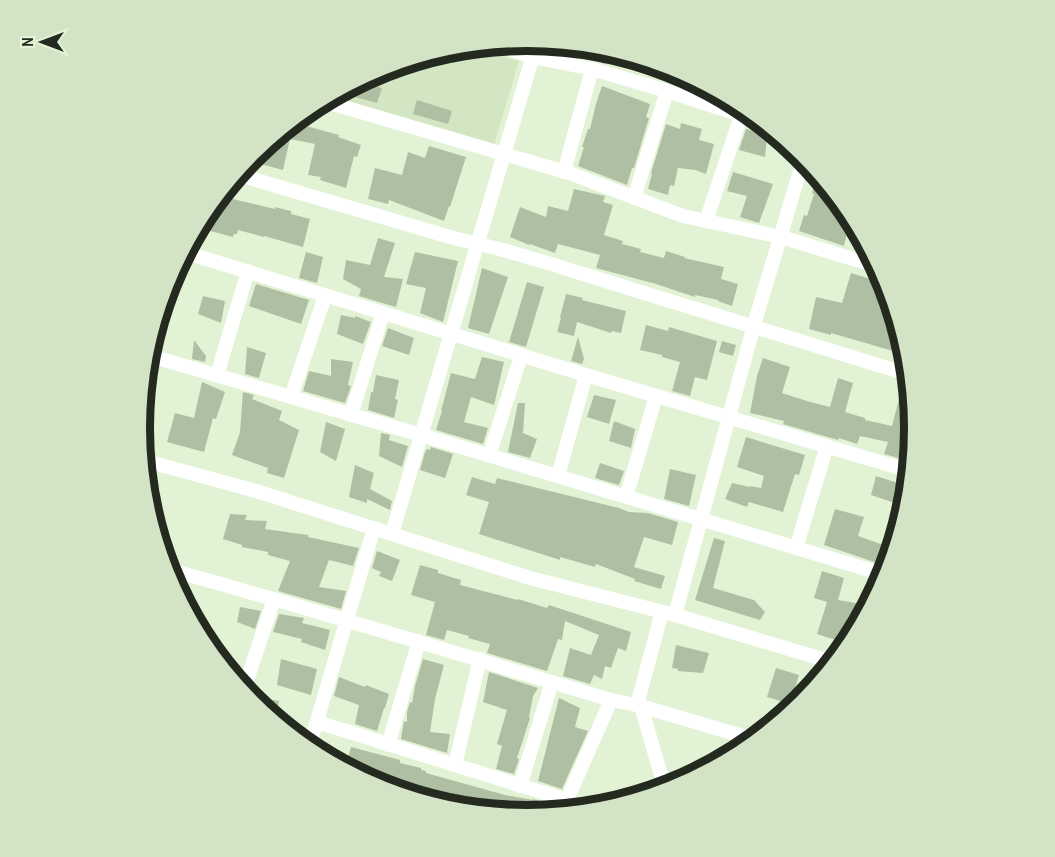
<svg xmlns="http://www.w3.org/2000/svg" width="1055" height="857" viewBox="0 0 1055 857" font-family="'Archivo Narrow',sans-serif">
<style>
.built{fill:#d2e6c3}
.building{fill:#afbfa3}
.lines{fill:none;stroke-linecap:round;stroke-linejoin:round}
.street{stroke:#fff;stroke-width:14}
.rim{fill:none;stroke:#242a1f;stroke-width:8}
</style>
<rect width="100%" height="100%" fill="#e2f3d5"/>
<path class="built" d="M481,50L519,61L494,145L336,99L379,70Z"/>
<path class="building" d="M591,53L608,56L605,64L589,59Z
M361,82L382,88L377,103L351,96L353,87Z
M602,86L650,104L646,117L649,118L634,168H632L627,185L578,166L584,147H582L588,129H590L596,104Z
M417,100L452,111L448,124L413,114Z
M307,118L306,126L339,135L338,137L361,145L357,157L354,156L346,188L320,180L321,177L308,175L315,144L290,139L283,170L249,161L253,154Z
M681,123L702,129L699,140L714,144L706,174L695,170L678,168L674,186L670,185L668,195L648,189L652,174L651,173L666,124L680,129Z
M746,129L761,133V136L767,138L765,157L739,150Z
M429,146L466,157L450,207L449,206L444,221L389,200L388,204L368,199L375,168L402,175L408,152L425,158Z
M733,172L773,184L759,223L740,217L747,196L727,191Z
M817,177L849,224L844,246L799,231L804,215L807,216L814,194L812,193Z
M574,189L605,196L603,202L613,205L604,235L623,241L622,244L641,249L640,252L664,258L666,251L685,257L684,258L724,267L721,279L738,284L732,306L718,301V300L695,295V297L656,284L596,268L600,255L558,244L555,253L530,244L529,245L510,237L520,207L546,217L548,206L568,211Z
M224,197L275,209V207L291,211V214L310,219L303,247L264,236V237L238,230L237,234H234L233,237L203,229Z
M378,238L395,243L384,277L403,279L396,307L359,296L361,289L343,279L346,260L370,265Z
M306,252L323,257L317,283L299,278Z
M415,252L458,261L443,322L420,313L426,288L406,284Z
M482,268L508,277L489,334L468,328Z
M851,273L887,284L892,309L889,320L894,321L900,353L831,333V335L809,329L816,297L842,303Z
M527,282L544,287L526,347L509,342Z
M256,284L309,300L301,324L249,306Z
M566,294L583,298L582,300L626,311L621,333L612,331L611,333L577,322L574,336L557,332L561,318L560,317Z
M203,296L225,301L221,323L198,314Z
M341,315L355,318V316L371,322L363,344L337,334Z
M646,325L668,331L669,327L717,341L707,380L695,377L690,396L672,391L680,362L662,357V355L640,350Z
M388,328L414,338L409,355L382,346Z
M578,337L584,359L582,364L571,361Z
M194,340L206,356L205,362L192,359Z
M722,341L736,345L733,356L719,352Z
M247,347L266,353L259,378L245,374Z
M482,357L504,362L494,405L471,397L464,422L488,428L483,444L436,430L442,411H441L451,373L475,379Z
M763,358L790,367L782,393L810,402L830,407L838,378L853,383L845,412L865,418V420L892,426L900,395L909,397L915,429L909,461L884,454L888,442L860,436L857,444L839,438L838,440L783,424L784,421L750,413L757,376Z
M331,359L353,362L348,385L351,386L345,403L303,391L309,371L331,376Z
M376,375L399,380L395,399L398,400L394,418L368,410L371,392H373Z
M202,382L225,392L216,419L213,418L204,452L167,442L175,413L194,418Z
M243,392L254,395L252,399L282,411L279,420L299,430L284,478L267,473L268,468L232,455L240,432Z
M594,395L616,400L609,424L587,417Z
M518,403H525L523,433L537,439L530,458L508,452Z
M614,421L635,429L631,448L609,441Z
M326,422L345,429L336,461L320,452Z
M381,433L390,435L389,440L408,446L402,467L379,456Z
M746,437L805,455L799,475L795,474L783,512L749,502L747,507L725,499L732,483L750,487V486L761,488L764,476L737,467Z
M431,447L453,454L445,478L420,470L425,452L427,449L430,450Z
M600,463L624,471L619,485L595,478Z
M355,465L374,473L370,489L392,501L390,510L367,499V503L349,497Z
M670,469L696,475L689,506L664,499Z
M876,476L904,485L898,504L871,495Z
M472,477L495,484L497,478L619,508L629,512L648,513L678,522L672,545L644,537L634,567L665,576L661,589L634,581L635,579L596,564L595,567L560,557V560L479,534L489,502L466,495Z
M835,509L864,517L858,536L889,547L883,565L824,545Z
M230,514L247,515L245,520L267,521L265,529L308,535V537L359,548L353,566L329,560L319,587L346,591L341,609L278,591L290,561L268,555V552L242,547V545L223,539Z
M714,538L725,541L713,588L754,600L765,612L760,620L695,600Z
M377,551L400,560L392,581L379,576L381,572L372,568Z
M420,565L438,570V573L461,580L460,585L518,600V599L547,608L549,605L631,632L626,651L618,648L611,668L605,666L602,679L594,675L590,684L563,676L570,648L591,655L599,635L565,621L562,640L558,639L547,671L487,653L490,644L468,638L469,636L447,630L444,640L426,635L435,602L411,595Z
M822,571L844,578L838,600L867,605L842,642L817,634L827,602L814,598Z
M240,607L261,611L255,629L237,622Z
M279,614L304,618L302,623L330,630L325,650L301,642L302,639L273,632Z
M676,645L709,653L703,673L678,671V669L672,668Z
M281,659L317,669L311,695L277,685Z
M423,659L444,665L435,699L430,732L450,734L447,753L401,739L404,721L407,722V712L410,702L412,703L415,686Z
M776,668L799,675L790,704L767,697Z
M489,672L538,688L533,696L529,717L530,718L517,758L519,759L514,774L496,769L502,746L497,744L507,710L483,702Z
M339,677L365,687L366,685L389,694L385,708H384L377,731L355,724L359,705L334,696Z
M249,696L279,701L276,718L253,703Z
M559,698L580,708L575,727L588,731L562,789L538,781Z
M351,747L400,760V763L421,768V770L426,771V773L505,795L533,800V799L555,806L554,811L527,816L443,800L426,793L425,796L379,787L346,765Z"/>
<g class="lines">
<path class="street" d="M500,46L533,57L592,69L667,91L747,117
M330,103L572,174L683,216L781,237L876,266
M564,172L592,69
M239,175L457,239C510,250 563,268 615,284C712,313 808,343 904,373
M634,198L667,91
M706,221L741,116
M187,253L586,375L907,470
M154,357L421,435L886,575
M217,375L248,271
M291,397L325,296
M351,415L383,313
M489,456L521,356
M146,461L256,491L530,578L675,615L829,661
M558,476L586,375
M626,497L656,396
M392,534L537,42
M163,547L193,613
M796,548L827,446
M174,571C320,611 465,656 611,700L641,706L665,789
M675,615L754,325L804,157
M244,689L274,599
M637,705L662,612
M641,706L749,738
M317,722L567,800
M311,741L374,528
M388,745L419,641
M455,765L480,659
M520,786L552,682
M563,809L611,700"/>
</g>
<path d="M0 0H1055V857H0ZM150 428a377 377 0 1 1 754 0a377 377 0 1 1-754 0Z" fill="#d3e3c6" fill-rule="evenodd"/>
<path class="rim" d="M150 428a377 377 0 1 1 754 0a377 377 0 1 1-754 0Z"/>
<g transform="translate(42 42) rotate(270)" stroke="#e2f3d5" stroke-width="4.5" paint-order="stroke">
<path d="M0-4.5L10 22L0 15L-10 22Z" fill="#242a1f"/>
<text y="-9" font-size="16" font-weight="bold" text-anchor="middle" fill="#242a1f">N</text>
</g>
</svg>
